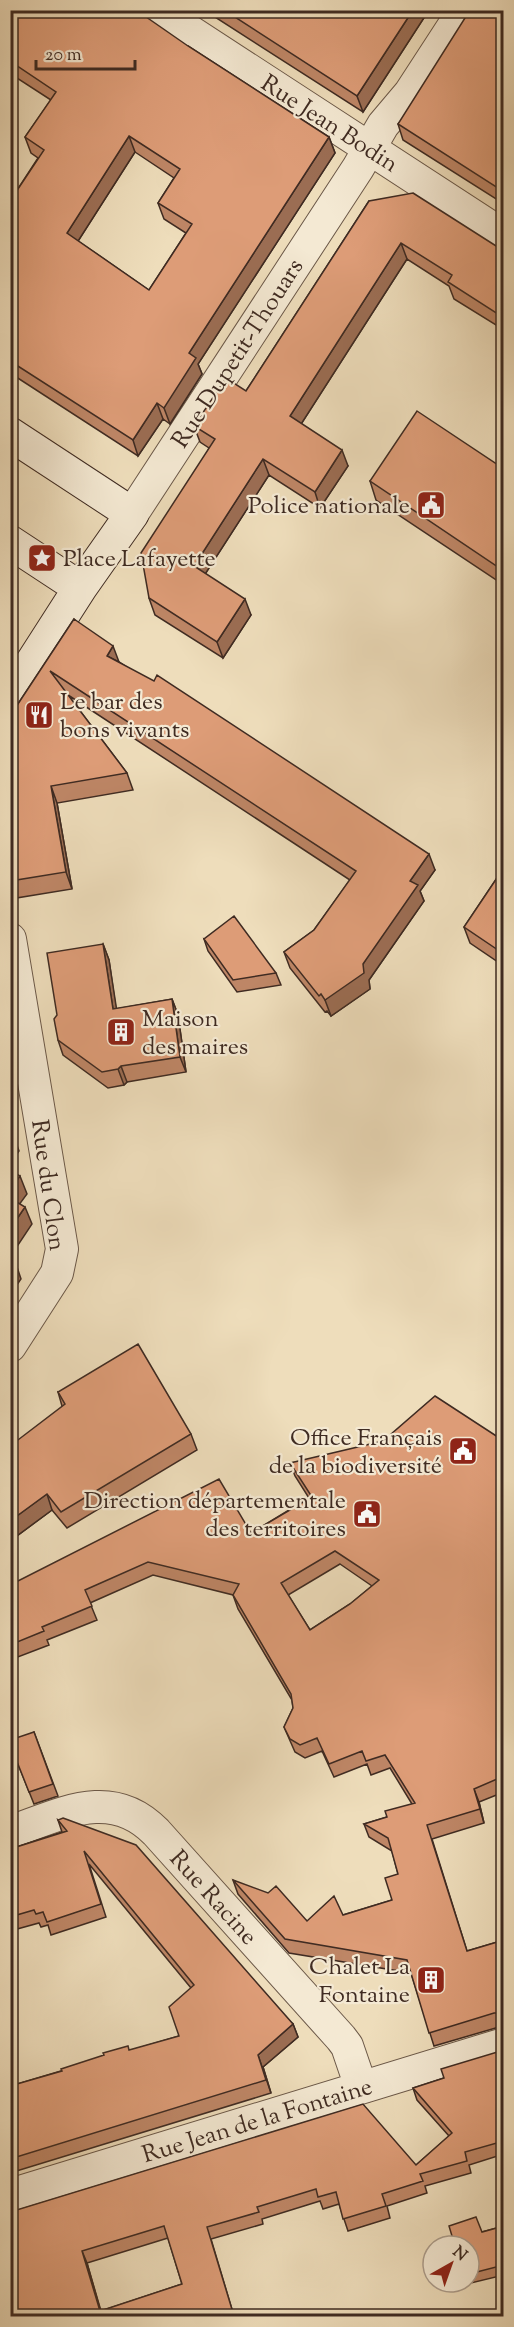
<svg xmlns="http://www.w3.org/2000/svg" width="514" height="2327" viewBox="0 0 514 2327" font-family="'Sorts Mill Goudy',serif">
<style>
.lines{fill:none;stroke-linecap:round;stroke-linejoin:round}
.street-casing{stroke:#6b5848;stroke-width:34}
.secondary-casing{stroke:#3f2b22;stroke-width:35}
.street{stroke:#f4e9d3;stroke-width:32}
.secondary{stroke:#f4e9d3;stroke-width:33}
.wall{fill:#be8666;stroke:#3f2b22;stroke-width:1.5;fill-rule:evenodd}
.shaded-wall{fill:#9b6d53;stroke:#3f2b22;stroke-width:1.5}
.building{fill:#dd9c77;stroke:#3f2b22;stroke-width:1.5;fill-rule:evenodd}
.labels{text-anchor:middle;stroke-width:4.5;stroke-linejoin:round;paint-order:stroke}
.street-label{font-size:24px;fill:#3f2b22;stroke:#f4e9d3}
.poi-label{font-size:24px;fill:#3f2b22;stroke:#f4e9d3;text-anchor:end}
</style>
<rect width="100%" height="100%" fill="#edb"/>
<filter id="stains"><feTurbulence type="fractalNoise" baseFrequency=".00333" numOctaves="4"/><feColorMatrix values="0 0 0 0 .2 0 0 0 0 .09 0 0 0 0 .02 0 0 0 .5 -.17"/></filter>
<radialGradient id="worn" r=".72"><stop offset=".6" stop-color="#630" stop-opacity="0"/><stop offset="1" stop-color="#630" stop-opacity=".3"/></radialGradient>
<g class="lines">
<g class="street-casing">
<path id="street" d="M157,10L504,236
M132,514L358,168L383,125L410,93L464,10
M10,939L62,1249L57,1273L10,1346
M10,1832C62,1814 111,1786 156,1832L341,2038L347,2046L361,2087
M10,2195L504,2044"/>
</g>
<g class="secondary-casing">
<path id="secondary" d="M10,434L132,514L80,588L10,697
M10,542L80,588"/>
</g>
<use href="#street" class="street"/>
<use href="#secondary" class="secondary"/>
</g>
<path class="wall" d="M10,10L188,46L329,137L335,153L198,364L202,374L170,424L163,419L138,456L10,373V201L38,158L31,153L25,137L51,100L14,76L10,82ZM135,152L174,178L158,203L164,219L186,233L149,290L78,241Z
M204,10H429L363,112Z
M504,10V204L403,140L398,124Z
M369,201L504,251V330L454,299L449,286L407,259L301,424L348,466L320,508L269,475L205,574L251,615L223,658L155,615L149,598L209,448L200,442L194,426L246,391Z
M504,469V585L376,500L370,481Z
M74,619L119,662L435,870L420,891L424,901L369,980L370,989L331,1016L327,1011L325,1012L290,968L284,952L314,930L350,880L68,695L127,773L133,790L57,803L72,889L10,899V716Z
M503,869L504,966L470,943L464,927Z
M204,939L276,973L281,985L237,992L208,951Z
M103,944L109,960L116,1009L172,999L178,1015L186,1072L127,1082L124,1085L108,1088L63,1055L58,1040Z
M58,1392L191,1434L197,1450L67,1528L52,1510L10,1541L62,1406Z
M504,1441V1792L479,1802L484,1823L432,1839L467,1951L504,1940V2027H499L434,2046L411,1973L289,1953L238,1894L233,1880L307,1921L343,1915L392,1900L398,1874L392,1851L369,1837L364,1824L387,1817L412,1804L390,1768L371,1775L367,1764L334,1777L322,1751L305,1758L295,1752L284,1727L293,1708L292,1700L238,1609L233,1595L153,1575L90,1603L97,1620L47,1640L49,1645L10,1660V1585L251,1533L309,1498L295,1476L290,1463ZM340,1564L372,1586L350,1604L310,1630L288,1595Z
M34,1732L58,1796L34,1804L10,1744Z
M58,1820L293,2024L298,2037L263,2067L271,2093L10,2173V2086L179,2036L191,1988L89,1864L106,1917L51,1935L48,1925L41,1927L39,1923L10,1931V1849L62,1832Z
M504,2050V2154L469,2165L471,2173L425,2186L427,2193L387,2206L390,2218L348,2231L339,2204L323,2209L320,2201L262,2219L263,2224L211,2239L234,2316H10V2212L416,2165L449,2136L417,2100L413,2088L444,2078ZM168,2238L182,2284L101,2311L87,2263Z
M504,2226V2275L467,2284L466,2282H469V2246L482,2232Z"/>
<path class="shaded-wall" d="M413,10H429L363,112L357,96Z
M10,66L14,76L10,82Z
M129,136L135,152L73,249L67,233Z
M329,137L335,153L198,364L202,374L170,424L164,408L189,353Z
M401,243L407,259L296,432L290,416Z
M157,403L163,419L138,456L133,440Z
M342,450L348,466L320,508L315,492Z
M263,459L269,475L200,582L194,566Z
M245,599L251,615L223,658L217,642Z
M113,646L119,662L107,656Z
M51,786L57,803L72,889L66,872Z
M429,854L435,870L420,891L424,901L369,980L370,989L331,1016L325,1000L363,964L410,881Z
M103,944L109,960L119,1025L113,1009Z
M172,999L178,1015L186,1072L180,1057Z
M121,1066L127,1082L124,1085L118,1069Z
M13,1134L19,1151L10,1165V1137Z
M20,1176L27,1194L13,1213L10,1206V1190Z
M25,1207L32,1224L10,1257V1229Z
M15,1261L21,1279L10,1295V1267Z
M47,1494L52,1510L10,1541V1521Z
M474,1789L479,1802L484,1823L480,1809Z
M293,2024L298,2037L263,2067L271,2093L258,2055Z
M82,2251L87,2263L102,2316Z"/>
<path class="building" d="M10,10H136L188,46L329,137L189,353L196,358L164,408L157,403L133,440L10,361V201L44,150L25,137L56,92L10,61ZM129,136L180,169L158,203L192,224L149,290L67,233Z
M224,10H413L357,96Z
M470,10H504V192L398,124Z
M413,193L504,251V318L448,282L452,275L401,243L290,416L342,450L315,492L263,459L194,566L245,599L217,642L149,598L141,553L215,439L194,426L226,378L246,391L369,201Z
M417,411L504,469V571L370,481Z
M74,619L113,646L107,656L154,681L157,675L429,854L410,881L418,885L363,964L364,973L325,1000L321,994L319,996L284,952L314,930L356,871L50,671L127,773L51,786L66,872L10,881V716Z
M503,869L504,949L498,950L464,927Z
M234,916L276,973L233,980L204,939Z
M103,944L113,1009L172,999L180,1057L121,1066L118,1069L102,1072L58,1040L54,1019L57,1015L47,953Z
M10,1170L20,1176L10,1190Z
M10,1198L25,1207L10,1229Z
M10,1258L15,1261L10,1267Z
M138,1344L191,1434L61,1512L47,1494L10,1521V1446L65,1404L58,1392Z
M435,1396L504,1441V1776L474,1789L480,1809L427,1825L467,1951L504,1940V2013H494L429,2033L407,1960L285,1939L233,1880L268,1893L276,1886L307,1921L334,1896L343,1915L392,1900L385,1878L398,1874L388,1838L364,1824L387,1817L385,1811L415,1803L385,1755L366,1761L362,1751L329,1764L317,1738L300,1745L290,1739L284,1727L293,1708L291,1694L233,1595L239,1584L148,1562L85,1590L92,1606L42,1627L44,1631L10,1645V1585L219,1479L251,1533L312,1497L290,1463L383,1441ZM335,1551L379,1580L350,1604L310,1630L281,1583Z
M34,1732L53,1784L29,1792L10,1744V1740Z
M63,1818L136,1845L293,2024L258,2055L266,2080L10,2159V2086L62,2071L61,2069L104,2055L103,2053L128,2046L129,2050L179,2036L169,2007L194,1985L84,1851L101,1904L47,1922L43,1912L36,1914L34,1910L10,1917V1849L67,1831L58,1820Z
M504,2050V2141L465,2152L467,2161L420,2174L423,2181L382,2194L386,2206L343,2219L336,2192L318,2197L316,2189L257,2207L259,2212L207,2227L234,2316H10V2212L363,2104L416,2165L452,2133L413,2088L444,2078L441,2069ZM164,2226L182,2284L100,2311L82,2251Z
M476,2217L482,2232L504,2226V2265L469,2274V2246H455L449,2226Z
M298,2313L299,2316H282Z"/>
<defs>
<g id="civic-square" transform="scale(1.5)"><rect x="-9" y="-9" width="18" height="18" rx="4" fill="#8f2418" stroke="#f4e9d3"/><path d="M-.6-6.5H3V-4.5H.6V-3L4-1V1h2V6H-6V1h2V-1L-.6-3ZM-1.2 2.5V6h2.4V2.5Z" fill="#fff"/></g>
<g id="sight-square" transform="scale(1.5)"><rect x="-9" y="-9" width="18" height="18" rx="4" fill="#8f2418" stroke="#f4e9d3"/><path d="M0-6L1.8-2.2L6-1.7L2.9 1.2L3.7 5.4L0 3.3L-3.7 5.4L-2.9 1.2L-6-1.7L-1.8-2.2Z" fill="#fff"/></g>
<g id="restaurant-square" transform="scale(1.5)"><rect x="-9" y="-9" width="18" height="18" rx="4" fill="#8f2418" stroke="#f4e9d3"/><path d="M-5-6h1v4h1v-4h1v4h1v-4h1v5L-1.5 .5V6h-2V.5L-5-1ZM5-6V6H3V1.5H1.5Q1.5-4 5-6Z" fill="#fff"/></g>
<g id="building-square" transform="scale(1.5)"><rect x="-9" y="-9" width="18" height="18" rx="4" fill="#8f2418" stroke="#f4e9d3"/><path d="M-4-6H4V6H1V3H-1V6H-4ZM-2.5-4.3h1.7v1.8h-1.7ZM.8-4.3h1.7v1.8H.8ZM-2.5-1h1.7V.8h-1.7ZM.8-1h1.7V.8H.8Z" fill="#fff"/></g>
</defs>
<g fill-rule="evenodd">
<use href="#civic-square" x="431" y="505"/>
<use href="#sight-square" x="42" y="558"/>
<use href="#restaurant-square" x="39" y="715"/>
<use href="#building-square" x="121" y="1032"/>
<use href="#civic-square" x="463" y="1451"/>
<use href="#civic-square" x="367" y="1514"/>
<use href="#building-square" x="431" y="1980"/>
</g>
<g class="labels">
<g class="street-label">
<text transform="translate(330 123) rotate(33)" y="8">Rue Jean Bodin</text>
<text transform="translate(237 353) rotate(-57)" y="8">Rue Dupetit-Thouars</text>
<text transform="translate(49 1185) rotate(82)" y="8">Rue du Clon</text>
<text transform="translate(214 1897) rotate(48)" y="8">Rue Racine</text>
<text transform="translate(257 2120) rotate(-17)" y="8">Rue Jean de la Fontaine</text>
</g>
<g class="poi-label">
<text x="410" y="513">Police nationale</text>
<text x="63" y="566" text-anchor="start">Place Lafayette</text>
<text x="60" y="709" text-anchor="start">Le bar des<tspan x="60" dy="28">bons vivants</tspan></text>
<text x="142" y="1026" text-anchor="start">Maison<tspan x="142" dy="28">des maires</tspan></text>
<text x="442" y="1445">Office Français<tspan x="442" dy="28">de la biodiversité</tspan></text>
<text x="346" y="1508">Direction départementale<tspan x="346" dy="28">des territoires</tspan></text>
<text x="410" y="1974">Chalet La<tspan x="410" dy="28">Fontaine</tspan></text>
</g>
</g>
<rect width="514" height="2327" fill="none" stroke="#edb" stroke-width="36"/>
<rect x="12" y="12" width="490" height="2303" fill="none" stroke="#3f2b22" stroke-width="3"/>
<rect x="18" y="18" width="478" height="2291" fill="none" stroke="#3f2b22" stroke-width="1.5"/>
<g transform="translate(451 2264) rotate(40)"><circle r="28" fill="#f4e9d3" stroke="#ac9d8c" stroke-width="1.5"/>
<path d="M0-4.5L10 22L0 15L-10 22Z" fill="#8f2418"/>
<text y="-9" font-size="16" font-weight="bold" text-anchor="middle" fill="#3f2b22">N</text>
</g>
<path d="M36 60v9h99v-9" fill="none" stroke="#3f2b22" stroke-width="3"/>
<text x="45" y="60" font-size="18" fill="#3f2b22" stroke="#f4e9d3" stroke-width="4.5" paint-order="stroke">20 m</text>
<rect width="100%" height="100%" filter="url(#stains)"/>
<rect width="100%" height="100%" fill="url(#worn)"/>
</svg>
